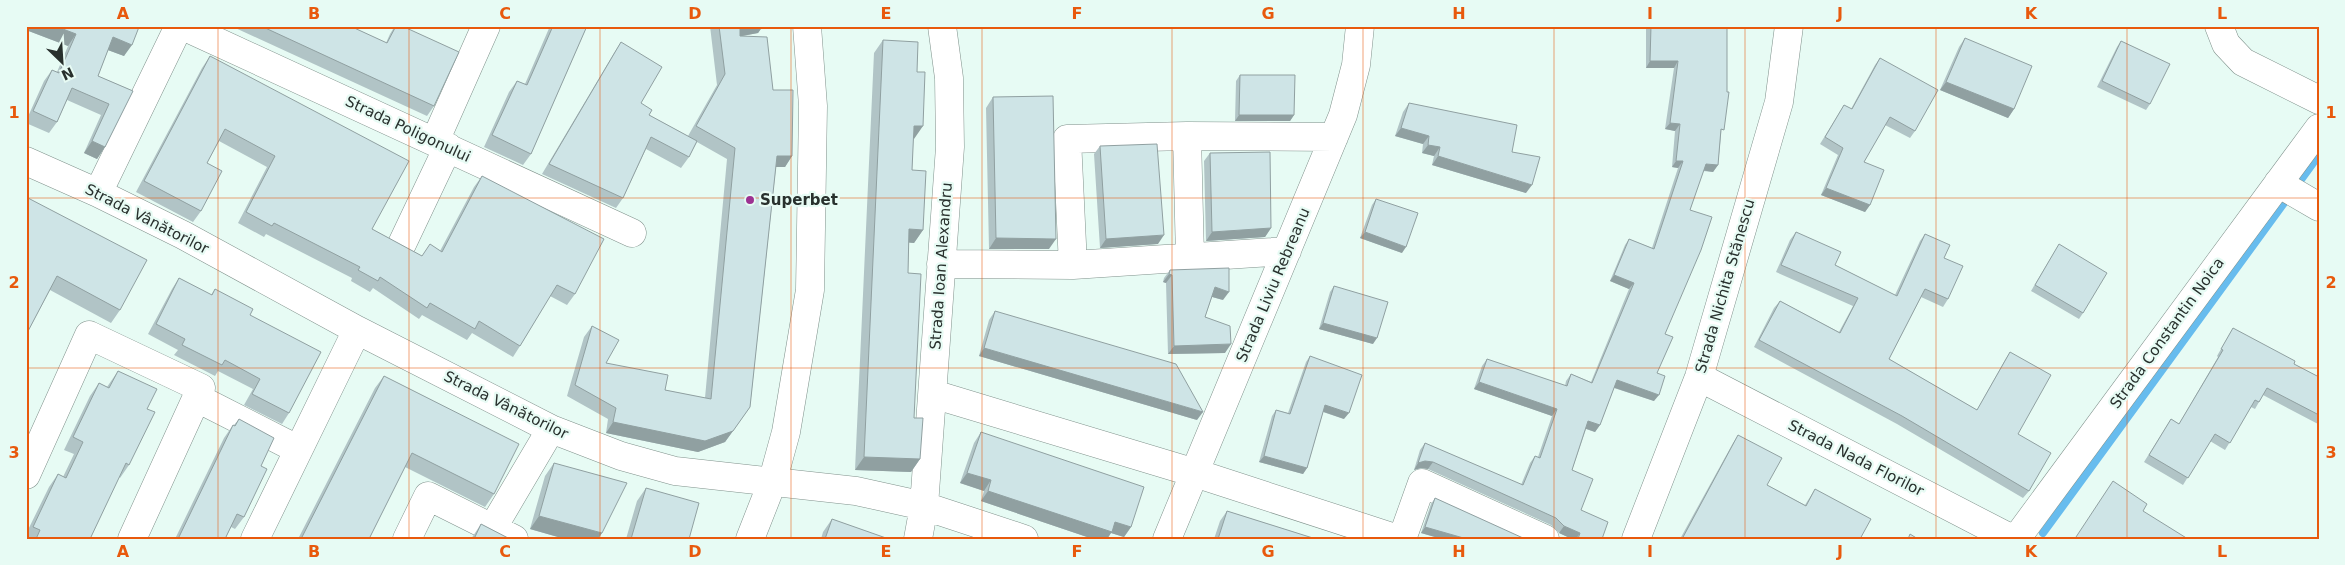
<svg xmlns="http://www.w3.org/2000/svg" width="2345" height="565" viewBox="0 0 2345 565" font-family="'DejaVu Sans',sans-serif">
<style>
.lines{fill:none;stroke-linecap:round;stroke-linejoin:round}
.stream{stroke:#67bcee;stroke-width:8}
.minor-casing{stroke:#80928c;stroke-width:29}
.major-casing{stroke:#80928c;stroke-width:29}
.minor{stroke:#fff;stroke-width:28}
.major{stroke:#fff;stroke-width:28}
.wall{fill:#b1c4c6}
.shaded-wall{fill:#90a0a1}
.building{fill:#cee4e6;stroke:#90a0a1}
.grid{fill:none;stroke:#e8590c;stroke-width:1;stroke-opacity:0.55}
.poi-dot{fill:#9d3192;stroke:#e7fbf4;stroke-width:2}
.labels{text-anchor:middle;stroke-width:4.5;stroke-linejoin:round;paint-order:stroke}
.street-label{font-size:15px;fill:#28302d;stroke:#e7fbf4}
.poi-label{font-size:15px;font-weight:bold;fill:#28302d;stroke:#e7fbf4;text-anchor:start}
.neatline{fill:none;stroke:#e8590c;stroke-width:2}
.grid-label{font-size:16px;text-anchor:middle;font-weight:bold;fill:#e8590c}
</style>
<rect width="100%" height="100%" fill="#e7fbf4"/>
<g class="lines">
<path class="stream" d="M2043,533L2319,155"/>
<g class="minor-casing">
<path id="minor" d="M183,26L632,233
M2219,26L2226,44L2243,62L2319,100
M1187,136L1190,257
M435,141L486,26
M26,161L98,193L183,235L357,330L551,429L621,456L675,471L856,491L924,506L1024,539
M2278,183L2319,207
M98,193L179,26
M402,244L448,147
M941,264L1073,265L1287,251
M1073,265L1067,139L1187,136L1334,137
M1699,377L2012,539
M933,394L1195,473L1398,539
M197,398L297,449
M26,475L89,335L201,388L132,539
M492,529L551,429
M255,539L357,330
M407,539L428,496L514,539
M918,539L924,506L950,147L949,78L942,26
M1167,539L1343,115L1356,65L1360,26
M1402,539L1422,483L1545,539
M1636,539L1699,377L1779,102L1789,26
M2016,539L2319,128"/>
</g>
<g class="major-casing">
<path id="major" d="M750,539L772,483L786,432L810,290L813,106L807,26"/>
</g>
<use href="#minor" class="minor"/>
<use href="#major" class="major"/>
</g>
<path class="wall" d="M137,26L124,56L108,50L98,76L133,91L105,147L97,159L84,153L101,115L67,100L57,122L49,133L26,123V121L44,81L52,70L57,72L68,46L26,30Z
M231,26H350L386,43L390,34L395,26H402L434,106L427,116Z
M550,26H587L531,154L523,165L484,147L509,92L517,81L525,84Z
M710,26H763L758,33L741,36L773,90L792,156L785,167H776L750,407L725,442L698,452L606,433L608,419L567,396L584,337L592,326L606,363L665,390L705,398L727,159L697,142L689,157L681,168L646,149L623,198L616,208L542,174L614,53L621,42L641,103L649,115L688,136L717,85Z
M1646,26H1727L1721,135L1718,165L1713,172L1703,171L1690,210L1657,373L1654,401L1614,388L1600,425L1595,432L1586,429L1572,470L1581,510L1602,539H1572L1559,533L1551,525L1428,469L1421,468L1414,470L1420,450L1425,443L1521,485L1530,463L1535,456L1538,457L1552,416L1474,389L1482,366L1487,359L1565,386L1566,381L1571,374L1591,382L1629,289L1610,281L1625,245L1629,239L1652,248L1678,168L1672,167L1675,131L1665,129L1674,68H1646Z
M1965,38L2014,109L2008,118L1940,90L1959,47Z
M883,40L913,139L912,170L923,230L914,243L909,242L908,273L914,418L920,459L911,472L855,470L874,53Z
M2121,41L2150,104L2146,110L2097,87L2117,47Z
M210,56L372,229L422,256L440,251L474,187L482,176L575,294L567,305L550,296L520,346L513,357L472,333L467,340L422,315L419,319L373,288L370,292L351,281L352,278L266,234L264,237L238,223L267,167L219,141L207,163L201,211L193,222L136,192L202,68Z
M1880,58L1915,131L1910,138L1885,125L1864,162L1870,205L1865,212L1821,195L1838,155L1820,144L1844,105L1851,109L1875,65Z
M1240,75L1294,115L1290,121H1235L1236,81Z
M993,97L1049,249H989L986,108Z
M1409,103L1512,152L1526,193L1432,165L1434,156L1422,153L1423,144L1395,136L1403,112Z
M1100,146L1158,244L1100,248L1094,154Z
M1210,153L1271,228L1265,237L1206,241L1204,161Z
M28,198L120,310L111,323L50,290L26,335V200Z
M1376,199L1402,253L1360,238L1372,205Z
M1796,232L1835,265L1895,295L1920,241L1925,234L1944,258L1948,299L1943,307L1921,297L1889,359L1977,410L2005,360L2010,352L2018,434L2029,491L2023,498L1897,424L1754,347L1774,308L1780,301L1839,332L1853,306L1776,272L1790,240Z
M2059,244L2083,313L2079,319L2031,291Z
M1170,270L1223,300L1212,297L1205,317L1225,353L1168,354L1166,283L1163,282L1164,278Z
M179,278L211,295L215,289L250,315L289,413L282,424L244,405L253,389L218,371L215,376L174,355L178,350L148,334L172,289Z
M1334,286L1373,344L1319,329L1330,292Z
M995,311L1197,420L979,356L989,320Z
M2233,328L2294,364L2319,377V422L2318,424L2263,395L2255,409L2251,407L2225,450L2210,441L2183,485L2144,462L2171,419L2179,424L2218,357L2217,356Z
M1310,356L1344,419L1323,412L1307,468L1303,474L1259,462L1272,416L1276,410L1288,413L1306,362Z
M118,371L147,409L129,465L120,478L119,477L90,539H26V534L49,487L58,474L63,477L74,454L64,450L90,396L99,383L107,387Z
M384,376L494,494L485,507L405,467L369,539H298L375,388Z
M239,419L261,466L244,517L235,529L231,527L225,539H175L224,438L233,425H234Z
M981,432L1131,527L1124,537L1111,533L1107,539H1093L981,501L984,491L960,483L974,443Z
M1738,435L1767,485L1805,505L1815,489L1860,539H1680L1733,443Z
M554,463L602,533L598,539H565L530,529L545,476Z
M646,488L689,539H626L637,501Z
M1435,498L1523,539H1442L1421,533L1431,504Z
M1227,511L1316,539H1214L1220,521Z
M832,519L885,539H821L823,532Z
M481,524L510,539H471Z"/>
<path class="shaded-wall" d="M26,26H55L76,34L68,46L26,30Z
M742,26H763L758,33L732,38L740,27Z
M113,37L132,45L124,56L105,49Z
M1650,61H1678L1674,68H1646Z
M1946,82L2014,109L2008,118L1940,90Z
M1239,115H1294L1290,121H1235Z
M1670,123L1680,124L1675,131L1665,129Z
M914,126H923L914,139Z
M1401,128L1429,136L1423,144L1395,136Z
M92,141L105,147L97,159L84,153Z
M1428,145L1440,147L1434,156L1422,153Z
M777,156H792L785,167H770Z
M1438,156L1532,185L1526,193L1432,165Z
M1676,161H1683L1678,168L1672,167Z
M1706,164L1718,165L1713,172L1701,170Z
M1826,188L1870,205L1865,212L1821,195Z
M1271,228L1265,237L1206,241L1212,232Z
M909,229L923,230L914,243L900,242Z
M1365,232L1406,247L1402,253L1360,238Z
M1164,235L1158,244L1100,248L1106,239Z
M996,238L1056,239L1049,249H989Z
M1169,274L1172,275L1166,283L1163,282Z
M1614,275L1634,283L1629,289L1610,281Z
M1215,287L1229,292L1223,300L1209,296Z
M1323,323L1377,338L1373,344L1319,329Z
M1231,344L1225,353L1168,354L1174,346Z
M984,348L1203,412L1197,420L979,356Z
M1617,380L1659,395L1654,401L1612,387Z
M1479,382L1557,409L1552,416L1474,389Z
M1325,405L1349,413L1344,419L1321,411Z
M1588,421L1600,425L1595,432L1584,428Z
M613,422L733,431L725,442L698,452L606,433Z
M1264,456L1307,468L1303,474L1259,462Z
M864,457L920,459L911,472L855,470Z
M1425,461L1433,462L1428,469L1421,468L1414,470L1418,463Z
M967,473L991,480L984,491L960,483Z
M988,491L1115,522L1131,527L1124,537L1111,533L1107,539H1093L981,501Z
M539,516L602,533L598,539H565L530,529Z
M1564,526L1580,533L1576,539H1572L1559,533Z
M1425,527L1467,539H1442L1421,533Z"/>
<path class="building" d="M55,26H137L139,27L132,45L113,37L98,76L133,91L105,147L92,141L109,104L72,88L57,122L33,111L52,70L59,73L76,34Z
M261,26H350L387,43L396,26H402L459,52L434,106Z
M553,26H587L531,154L492,135L517,81L527,85Z
M719,26H742L740,27V36L767,37L773,90H793L792,156H777L750,407L733,431L705,441L613,422L616,408L575,385L592,326L619,340L606,363L668,375L665,390L711,399L735,148L696,126L725,74Z
M1651,26H1727V92H1729L1724,130L1721,129L1718,165L1706,164L1690,210L1712,217L1701,250L1665,334L1673,337L1657,373L1665,376L1659,395L1617,380L1600,425L1588,421L1572,470L1593,479L1581,510L1608,522L1602,539H1578L1580,533L1564,526L1556,518L1433,462L1425,461L1418,463L1425,443L1523,485L1535,456L1540,458L1557,409L1479,382L1487,359L1567,386L1571,374L1592,383L1634,283L1614,275L1629,239L1654,249L1683,161H1676L1680,124L1670,123L1678,61H1650Z
M1965,38L2032,66L2014,109L1946,82Z
M883,40L918,42L917,72H925L923,126H914L912,170L926,171L923,230L909,229L908,273L921,274L914,418H923L920,459L864,457Z
M2121,41L2170,64L2150,104L2102,81Z
M621,42L662,67L641,103L652,110L649,115L697,141L689,157L651,137L623,198L549,164Z
M210,56L409,161L372,229L422,256L430,244L442,252L482,176L604,239L575,294L557,285L520,346L479,321L475,329L430,303L427,308L380,277L378,281L358,270L360,267L274,223L272,226L246,212L275,156L225,129L207,163L222,171L201,211L144,181Z
M1880,58L1938,90L1915,131L1890,117L1864,162L1884,170L1870,205L1826,188L1843,148L1825,137L1844,105L1852,109Z
M1240,75H1295L1294,115H1239Z
M1053,96L1056,239L996,238L993,97Z
M1409,103L1517,125L1512,152L1540,157L1532,185L1438,156L1440,147L1428,145L1429,136L1401,128Z
M1157,144L1164,235L1106,239L1100,146Z
M1270,152L1271,228L1212,232L1210,153Z
M28,198L147,260L120,310L57,276L26,335V201Z
M1376,199L1418,213L1406,247L1365,232Z
M1796,232L1841,252L1835,265L1897,296L1925,234L1950,245L1944,258L1963,266L1948,299L1925,289L1889,359L1977,410L2010,352L2051,375L2018,434L2051,453L2029,491L1902,416L1759,340L1780,301L1840,333L1858,298L1781,265Z
M2059,244L2107,273L2083,313L2035,285Z
M1229,268V292L1215,287L1205,317L1230,326L1231,344L1174,346L1172,275L1169,274L1170,270Z
M179,278L212,295L215,289L253,309L250,315L321,352L289,413L252,394L260,379L225,360L222,365L182,345L185,339L156,324Z
M1334,286L1388,302L1377,338L1323,323Z
M995,311L1176,364L1203,412L984,348Z
M2233,328L2295,361L2294,364L2319,377V415L2267,388L2259,402L2255,400L2230,443L2215,434L2188,478L2149,455L2171,419L2179,424L2223,350L2221,349Z
M1310,356L1362,375L1349,413L1325,405L1307,468L1264,456L1276,410L1290,414Z
M118,371L157,389L147,409L155,412L129,465L126,463L90,539H36L40,530L33,527L58,474L66,478L83,442L73,437L99,383L109,388Z
M384,376L519,444L494,494L412,453L369,539H301Z
M239,419L274,438L261,466L267,469L244,517L237,514L225,539H178L233,425L235,426Z
M981,432L1144,487L1131,527L1115,522L1112,532L988,491L991,480L967,473Z
M1738,435L1782,458L1767,485L1806,506L1815,489L1871,519L1860,539H1682Z
M554,463L627,483L602,533L539,516Z
M2113,481L2147,504L2143,511L2188,539H2078L2076,537Z
M646,488L699,503L689,539H631Z
M1435,498L1523,538V539H1467L1425,527Z
M1227,511L1316,539H1218Z
M832,519L886,538L885,539H825Z
M481,524L510,539H474Z
M1910,534L1918,539H1908Z"/>
<path class="grid" d="M218,26V539M409,26V539M600,26V539M791,26V539M982,26V539M1172,26V539M1363,26V539M1554,26V539M1745,26V539M1936,26V539M2127,26V539M26,198H2319M26,368H2319"/>
<circle class="poi-dot" cx="750" cy="200" r="5"/>
<g class="labels">
<g class="street-label">
<text transform="translate(408 129) rotate(25)" y="5">Strada Poligonului</text>
<text transform="translate(147 219) rotate(27)" y="5">Strada Vânătorilor</text>
<text transform="translate(941 266) rotate(-86)" y="5">Strada Ioan Alexandru</text>
<text transform="translate(1273 285) rotate(-67)" y="5">Strada Liviu Rebreanu</text>
<text transform="translate(1725 286) rotate(-74)" y="5">Strada Nichita Stănescu</text>
<text transform="translate(2167 333) rotate(-54)" y="5">Strada Constantin Noica</text>
<text transform="translate(506 405) rotate(26)" y="5">Strada Vânătorilor</text>
<text transform="translate(1856 458) rotate(27)" y="5">Strada Nada Florilor</text>
</g>
<g class="poi-label">
<text x="760" y="205">Superbet</text>
</g>
</g>
<rect width="2345" height="565" fill="none" stroke="#e7fbf4" stroke-width="55"/>
<g transform="translate(62 62) rotate(155)" stroke="#e7fbf4" stroke-width="4" paint-order="stroke">
<path d="M0-4L9 19L0 12L-9 19Z" fill="#28302d"/>
<text y="-8" font-size="14" font-weight="bold" text-anchor="middle" fill="#28302d">N</text>
</g>
<rect x="28" y="28" width="2290" height="510" class="neatline"/>
<g class="grid-label">
<text x="123" y="19">A</text>
<text x="314" y="19">B</text>
<text x="505" y="19">C</text>
<text x="695" y="19">D</text>
<text x="886" y="19">E</text>
<text x="1077" y="19">F</text>
<text x="1268" y="19">G</text>
<text x="1459" y="19">H</text>
<text x="1650" y="19">I</text>
<text x="1840" y="19">J</text>
<text x="2031" y="19">K</text>
<text x="2222" y="19">L</text>
<text x="14" y="118">1</text>
<text x="2331" y="118">1</text>
<text x="14" y="288">2</text>
<text x="2331" y="288">2</text>
<text x="14" y="458">3</text>
<text x="2331" y="458">3</text>
<text x="123" y="557">A</text>
<text x="314" y="557">B</text>
<text x="505" y="557">C</text>
<text x="695" y="557">D</text>
<text x="886" y="557">E</text>
<text x="1077" y="557">F</text>
<text x="1268" y="557">G</text>
<text x="1459" y="557">H</text>
<text x="1650" y="557">I</text>
<text x="1840" y="557">J</text>
<text x="2031" y="557">K</text>
<text x="2222" y="557">L</text>
</g>
</svg>
